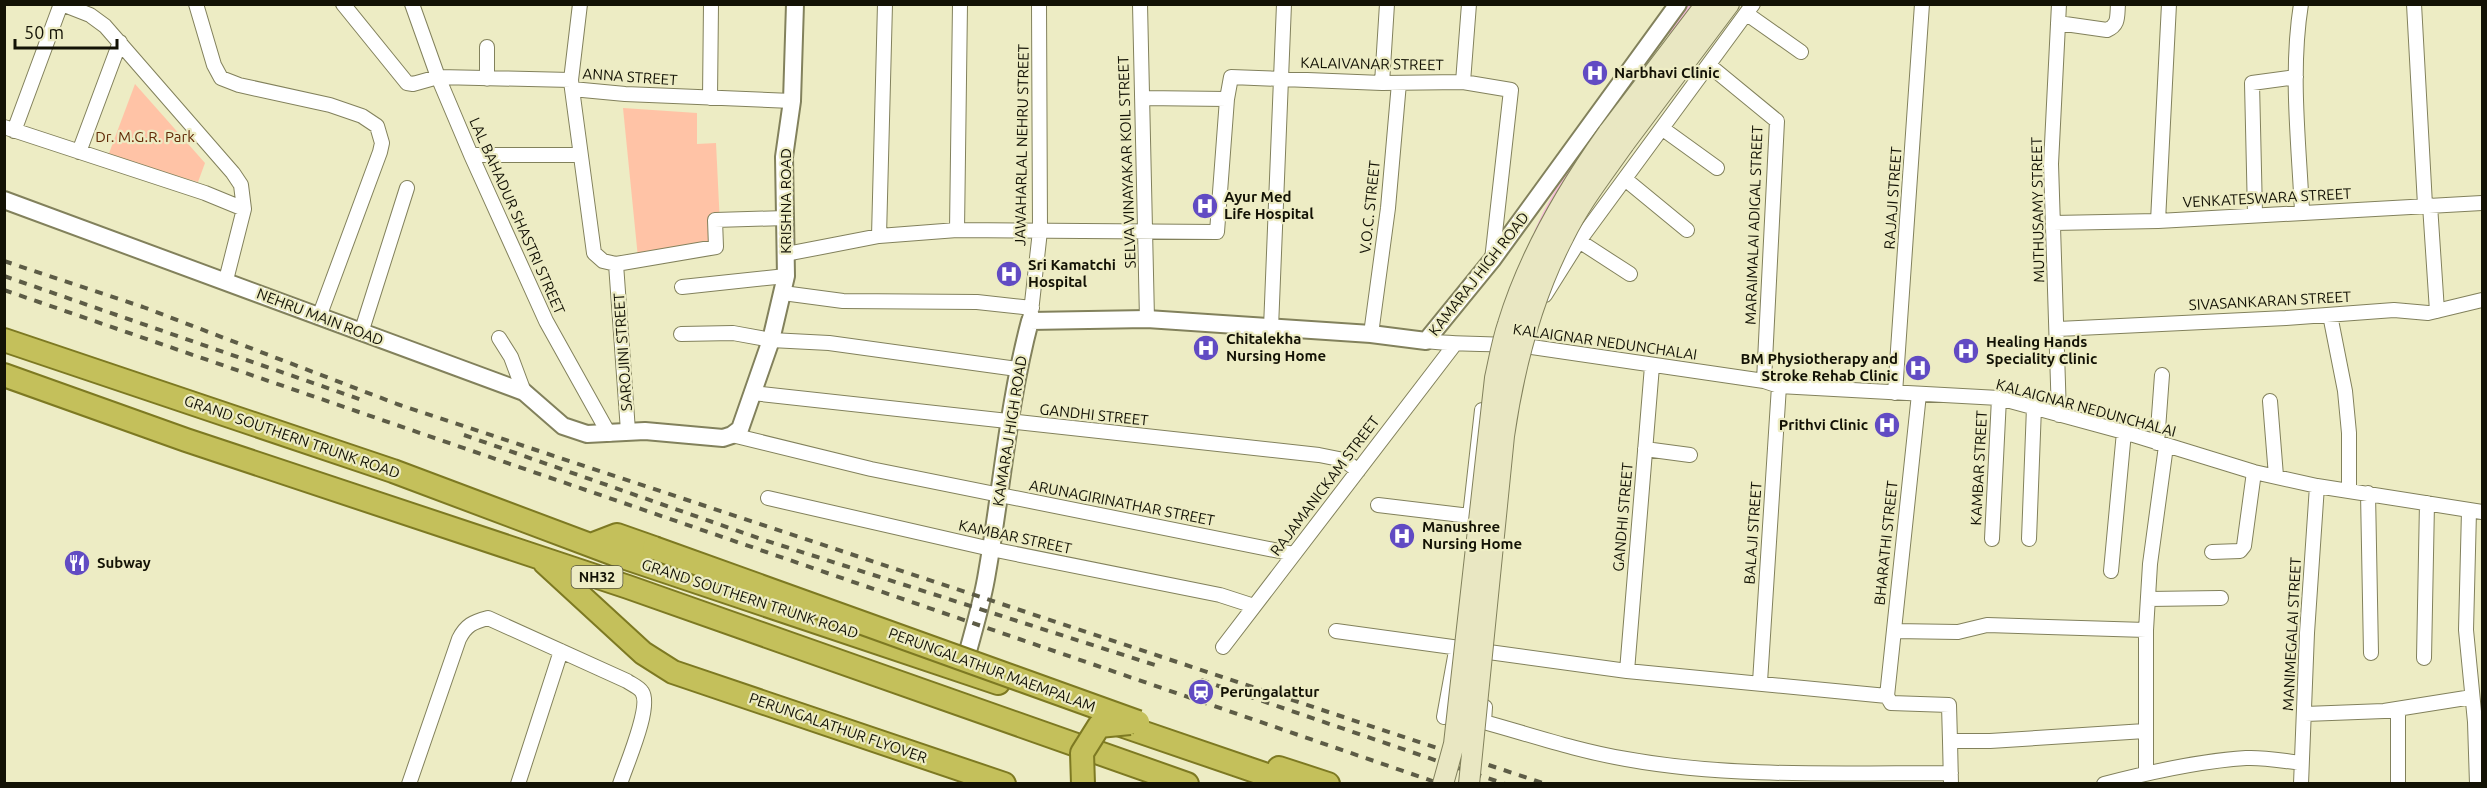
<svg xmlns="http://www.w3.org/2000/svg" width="2487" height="788" viewBox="0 0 2487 788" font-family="Ubuntu,sans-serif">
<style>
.green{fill:#ffc3a6}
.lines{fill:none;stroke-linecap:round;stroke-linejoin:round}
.stream{stroke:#f5bcd9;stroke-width:4}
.minor-casing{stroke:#82815c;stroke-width:16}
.tertiary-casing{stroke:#82815c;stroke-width:20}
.secondary-casing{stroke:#82815c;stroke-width:22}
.trunk-casing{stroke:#7d7922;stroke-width:26}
.minor{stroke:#fff;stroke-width:14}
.tertiary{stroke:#fff;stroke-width:16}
.secondary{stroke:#e9e7c2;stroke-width:20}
.trunk{stroke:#c4c05b;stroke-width:22}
.rail{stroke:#5d5c46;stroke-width:4;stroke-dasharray:8 8;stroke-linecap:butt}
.secondary-bridge-casing{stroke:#82815c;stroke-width:22;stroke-linecap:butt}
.trunk-bridge-casing{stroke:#7d7922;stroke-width:26;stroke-linecap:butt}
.secondary-bridge{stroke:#e9e7c2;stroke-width:20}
.trunk-bridge{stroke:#c4c05b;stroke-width:22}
.labels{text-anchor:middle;stroke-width:4.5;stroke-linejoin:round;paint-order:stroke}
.shield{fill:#edecc4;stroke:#54533e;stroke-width:1.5}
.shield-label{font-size:14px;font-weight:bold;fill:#131205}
.street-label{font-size:15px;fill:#131205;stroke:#edecc4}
.poi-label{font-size:15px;font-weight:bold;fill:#131205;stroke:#edecc4;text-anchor:start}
.park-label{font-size:15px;fill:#602805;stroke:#edecc4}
</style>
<rect width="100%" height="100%" fill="#edecc4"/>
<path class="green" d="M135,84L205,163L198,182L108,156Z
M623,108L697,113V144L716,143L720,225L710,251L638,258Z"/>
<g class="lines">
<path class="stream" d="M1671,34L1692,4
M1536,232C1549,202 1566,175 1586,149"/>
<g class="minor-casing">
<path id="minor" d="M62,4L90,15L105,26L233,173L241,185L244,209L226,280
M196,4L214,65L221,78L239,85L330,105L362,116L377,126L382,143L380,152L319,317
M343,4L407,83L413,84L438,77L571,80L572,89L625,94L792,101
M412,4L438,77L471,155L546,321L609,434
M1140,4L1147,319
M2059,4L2051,164L2059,415
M2301,4C2290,73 2299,144 2302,212
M2414,4L2425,205
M1747,14L1801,52
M2058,23L2107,30C2119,25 2117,17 2118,4
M1710,66L1777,121L1764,381
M487,79V47
M571,80L580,4
M1463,82L1469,4
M1382,83L1387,4
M572,89L594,253L603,261L616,264L716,247L715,220L786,218
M710,98L711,4
M1142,98L1227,99
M4,127L205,193L244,209
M1663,129L1717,168
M14,131L61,4
M79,152L120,42
M471,155H579
M1625,179L1687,230
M2430,205L2437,311
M2255,214L2252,83L2296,77
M2158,221L2169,4
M2053,223L2158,221L2482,203
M957,230L960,4
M879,236L885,4
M1579,241L1630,274
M786,254L879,236L957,230L1217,232L1227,99L1231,77L1382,83L1463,82L1511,90L1492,260
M616,264L628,431
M682,287L786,276
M783,293L843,301L977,302L1032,308
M1545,295L1579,241L1753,4
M2330,315L2345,391L2349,433V491
M1030,321L1040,231L1039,4
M1271,328L1284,4
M2058,329L2286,318L2394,310L2428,313L2482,300
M361,333L407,188
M681,334L733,333L771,340L829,343L1017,369
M1371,334L1388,208L1399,83
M499,338L511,357L524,392
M1426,341C1459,345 1492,343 1525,346L1764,381L1779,386L1999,398L2124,432L2254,472L2317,486L2482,512
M752,393L1319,455L1344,460L1358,471
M1895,393L1922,4
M2270,401L2276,476
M732,435L871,469L1294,554
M2157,443L2162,375
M1645,449L1690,455
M2368,493L2371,653
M768,498L991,549L1220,595L1254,606
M1378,505L1470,516
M2469,511L2466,630L2475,722L2477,784
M1469,525L1482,410
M1992,539L1999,398
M2029,539L2034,407
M2212,552L2240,551L2244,546L2254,472
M2111,571L2124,432
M2148,599L2221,598
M1336,631L1627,671L1887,696
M1894,631L1958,632L1987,625L2146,630
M1223,647L1455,344
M2424,658L2427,503
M1627,671L1652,366
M1760,682L1779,386
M1887,696L1919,394
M1887,696L1891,703L1949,705L1950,741
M1485,707L1484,722C1531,735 1578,751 1626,759C1730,778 1845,773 1951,773
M2398,709V784
M2305,714L2384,711L2472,697
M1444,717L1456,651
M2146,773V630L2150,564L2166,446
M409,784L459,639C466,625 473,622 488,618L627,681C631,684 639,687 642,692C652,707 626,765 620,784
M518,784L561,651
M1951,784L1950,741H1990L2145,731
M2104,784C2150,772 2198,761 2246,758C2264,757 2283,761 2301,763
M2301,784L2307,633L2317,486"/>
</g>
<g class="tertiary-casing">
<path id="tertiary" d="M4,200L524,392L563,426L587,434L645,431L723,438L732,435L740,429L771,340L786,276L784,157L792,101L795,4
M963,670C971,638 982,605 987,573C1002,488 1008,404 1030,321L1147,319L1371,334L1426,341L1492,260L1678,4"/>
</g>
<g class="secondary-casing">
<path id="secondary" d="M1608,133L1706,4
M1624,144L1729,4"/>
</g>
<g class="trunk-casing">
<path id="trunk" d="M4,340L393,471L614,554L998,683
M4,375L186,440L628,587L1187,784
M591,545L617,535L654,548
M545,563L643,653L673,672L1004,784
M1115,723L1293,784
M1279,768L1328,784"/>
</g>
<use href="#minor" class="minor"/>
<use href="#tertiary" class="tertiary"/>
<use href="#secondary" class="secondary"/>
<use href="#trunk" class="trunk"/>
<path class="rail" d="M4,261L143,307L397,404L1546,784
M4,276L365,401
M4,290L1441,784
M464,435L761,539L1158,666
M1201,680L1505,784"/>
<g class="secondary-bridge-casing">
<path id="secondary-bridge" d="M1443,784L1454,744L1495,378C1499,360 1502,342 1508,324C1529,255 1566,192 1608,133
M1469,784L1504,436C1514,367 1531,299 1564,236C1580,203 1603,174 1624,144"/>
</g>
<g class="trunk-bridge-casing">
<path id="trunk-bridge" d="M654,548L1138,722
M1083,784L1082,753L1099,726L1130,723"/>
</g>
<use href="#secondary-bridge" class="secondary-bridge"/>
<use href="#trunk-bridge" class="trunk-bridge"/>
</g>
<defs>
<g id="hospital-disc" transform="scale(1.35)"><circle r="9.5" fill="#614bc3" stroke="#edecc4"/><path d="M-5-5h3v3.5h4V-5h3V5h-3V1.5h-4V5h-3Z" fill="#fff"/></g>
<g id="restaurant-disc" transform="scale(1.35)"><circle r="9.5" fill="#614bc3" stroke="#edecc4"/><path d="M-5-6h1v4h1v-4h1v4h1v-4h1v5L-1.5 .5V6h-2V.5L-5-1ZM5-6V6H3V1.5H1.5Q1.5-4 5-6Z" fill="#fff"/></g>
<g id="station-disc" transform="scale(1.35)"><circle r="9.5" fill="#614bc3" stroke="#edecc4"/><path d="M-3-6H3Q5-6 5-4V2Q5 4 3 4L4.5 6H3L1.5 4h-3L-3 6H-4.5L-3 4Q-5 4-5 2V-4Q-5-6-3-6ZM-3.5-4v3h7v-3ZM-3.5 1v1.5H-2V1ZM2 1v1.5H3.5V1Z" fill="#fff"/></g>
</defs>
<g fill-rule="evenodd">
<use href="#hospital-disc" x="1595" y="73"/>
<use href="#hospital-disc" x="1205" y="206"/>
<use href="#hospital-disc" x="1009" y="274"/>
<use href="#hospital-disc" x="1206" y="348"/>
<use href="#hospital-disc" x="1966" y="351"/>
<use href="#hospital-disc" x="1918" y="368"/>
<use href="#hospital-disc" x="1887" y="425"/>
<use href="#hospital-disc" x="1402" y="536"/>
<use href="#restaurant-disc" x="77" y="563"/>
<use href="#station-disc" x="1201" y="692"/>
</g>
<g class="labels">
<rect class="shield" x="571.5" y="566" width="51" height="22" rx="4.5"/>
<g class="shield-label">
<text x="597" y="582">NH32</text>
</g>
<g class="street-label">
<text transform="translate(1372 64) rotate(1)" y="5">KALAIVANAR STREET</text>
<text transform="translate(630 77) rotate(4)" y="5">ANNA STREET</text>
<text transform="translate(1022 145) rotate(-89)" y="5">JAWAHARLAL NEHRU STREET</text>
<text transform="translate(1127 162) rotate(-92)" y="5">SELVA VINAYAKAR KOIL STREET</text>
<text transform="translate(1893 198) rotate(-86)" y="5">RAJAJI STREET</text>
<text transform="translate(2267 198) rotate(-3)" y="5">VENKATESWARA STREET</text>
<text transform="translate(786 201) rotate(-90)" y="5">KRISHNA ROAD</text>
<text transform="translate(1370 207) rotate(-84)" y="5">V.O.C. STREET</text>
<text transform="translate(2038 210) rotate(-91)" y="5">MUTHUSAMY STREET</text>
<text transform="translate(517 216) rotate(66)" y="5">LAL BAHADUR SHASTRI STREET</text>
<text transform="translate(1754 225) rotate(-88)" y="5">MARAIMALAI ADIGAL STREET</text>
<text transform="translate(1479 274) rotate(-52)" y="5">KAMARAJ HIGH ROAD</text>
<text transform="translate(2270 301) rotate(-3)" y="5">SIVASANKARAN STREET</text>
<text transform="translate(320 317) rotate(21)" y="5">NEHRU MAIN ROAD</text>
<text transform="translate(1605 342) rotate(8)" y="5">KALAIGNAR NEDUNCHALAI</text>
<text transform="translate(623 352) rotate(-94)" y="5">SAROJINI STREET</text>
<text transform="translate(2086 408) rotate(15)" y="5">KALAIGNAR NEDUNCHALAI</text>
<text transform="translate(1094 415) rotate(6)" y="5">GANDHI STREET</text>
<text transform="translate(1010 431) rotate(-81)" y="5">KAMARAJ HIGH ROAD</text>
<text transform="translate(292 437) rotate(19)" y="5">GRAND SOUTHERN TRUNK ROAD</text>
<text transform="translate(1979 468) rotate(-87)" y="5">KAMBAR STREET</text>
<text transform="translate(1325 486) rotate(-53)" y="5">RAJAMANICKAM STREET</text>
<text transform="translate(1122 503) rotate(11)" y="5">ARUNAGIRINATHAR STREET</text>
<text transform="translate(1623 517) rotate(-85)" y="5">GANDHI STREET</text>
<text transform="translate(1753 533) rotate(-86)" y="5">BALAJI STREET</text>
<text transform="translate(1015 537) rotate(12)" y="5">KAMBAR STREET</text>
<text transform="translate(1886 543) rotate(-84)" y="5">BHARATHI STREET</text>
<text transform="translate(750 599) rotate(18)" y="5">GRAND SOUTHERN TRUNK ROAD</text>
<text transform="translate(2292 634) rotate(-87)" y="5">MANIMEGALAI STREET</text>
<text transform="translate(992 670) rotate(20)" y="5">PERUNGALATHUR MAEMPALAM</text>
<text transform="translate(838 728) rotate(19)" y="5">PERUNGALATHUR FLYOVER</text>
</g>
<g class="poi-label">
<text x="1614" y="78">Narbhavi Clinic</text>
<text x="1224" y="202">Ayur Med<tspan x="1224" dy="17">Life Hospital</tspan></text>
<text x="1028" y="270">Sri Kamatchi<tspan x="1028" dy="17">Hospital</tspan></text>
<text x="1226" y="344">Chitalekha<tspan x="1226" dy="17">Nursing Home</tspan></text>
<text x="1986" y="347">Healing Hands<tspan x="1986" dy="17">Speciality Clinic</tspan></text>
<text x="1898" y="364" text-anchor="end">BM Physiotherapy and<tspan x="1898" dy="17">Stroke Rehab Clinic</tspan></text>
<text x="1868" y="430" text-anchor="end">Prithvi Clinic</text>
<text x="1422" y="532">Manushree<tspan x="1422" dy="17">Nursing Home</tspan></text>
<text x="97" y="568">Subway</text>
<text x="1220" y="697">Perungalattur</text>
</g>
<g class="park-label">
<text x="145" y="142">Dr. M.G.R. Park</text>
</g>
</g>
<rect width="2487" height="788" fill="none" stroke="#131205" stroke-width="12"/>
<path d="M15 39v9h102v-9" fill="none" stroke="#131205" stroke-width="3"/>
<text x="24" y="39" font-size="18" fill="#131205" stroke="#edecc4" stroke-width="4.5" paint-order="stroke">50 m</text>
</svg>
